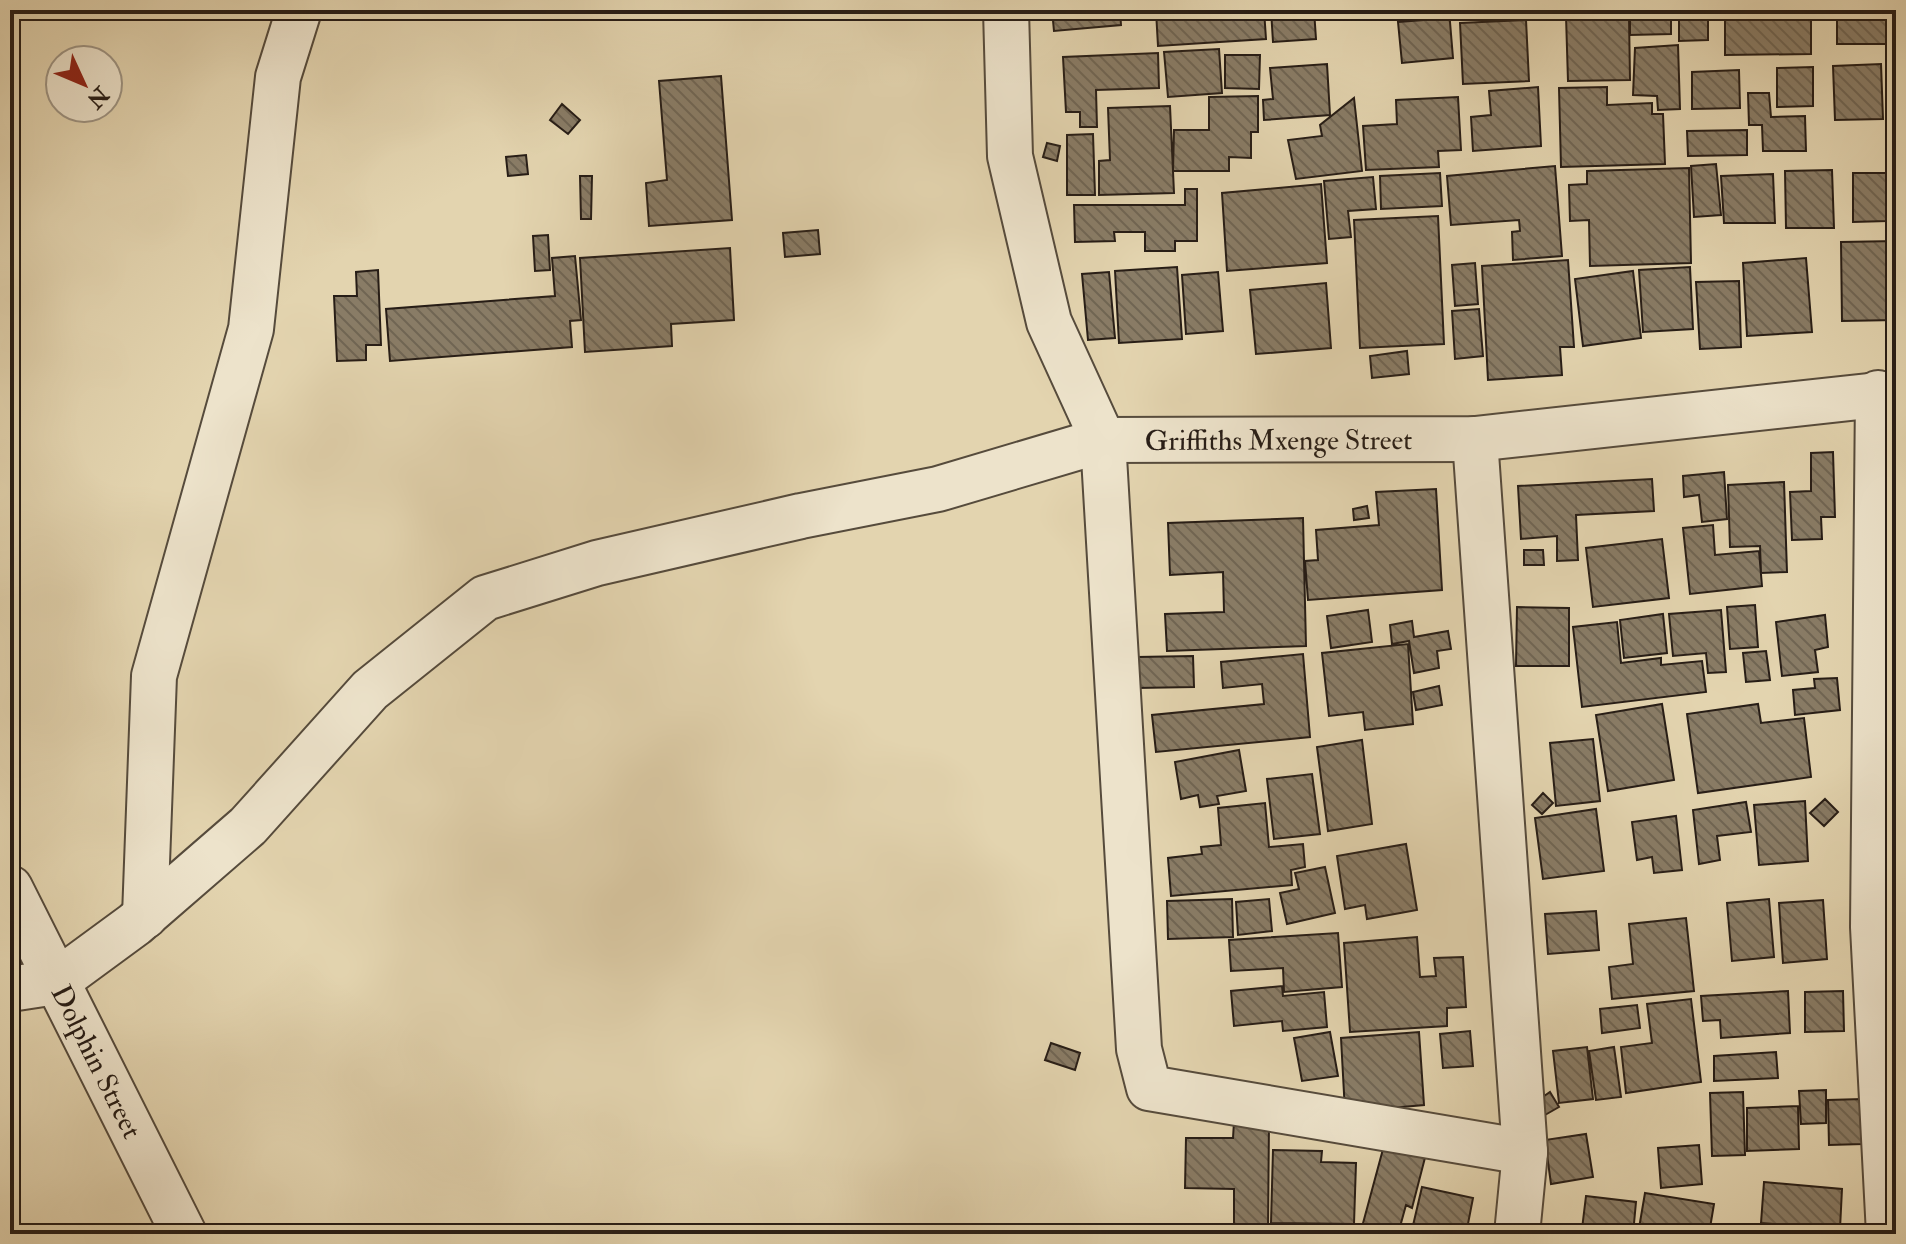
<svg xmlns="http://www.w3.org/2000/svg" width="1906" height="1244" viewBox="0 0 1906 1244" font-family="'IM FELL Double Pica',serif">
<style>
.building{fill:url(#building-back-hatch);stroke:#271d16;stroke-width:2}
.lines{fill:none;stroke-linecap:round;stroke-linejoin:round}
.minor-casing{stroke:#564b3c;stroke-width:48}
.minor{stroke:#ede3cb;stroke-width:44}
.labels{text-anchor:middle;stroke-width:8;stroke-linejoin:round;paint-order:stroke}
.street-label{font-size:28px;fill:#271d16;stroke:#ede3cb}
</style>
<defs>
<pattern id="building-back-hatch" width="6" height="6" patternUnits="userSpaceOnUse" patternTransform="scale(2)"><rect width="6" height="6" fill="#897c66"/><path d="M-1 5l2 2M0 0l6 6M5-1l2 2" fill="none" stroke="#706553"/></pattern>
</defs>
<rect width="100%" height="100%" fill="#e3d4af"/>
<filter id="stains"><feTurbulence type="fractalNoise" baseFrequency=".0025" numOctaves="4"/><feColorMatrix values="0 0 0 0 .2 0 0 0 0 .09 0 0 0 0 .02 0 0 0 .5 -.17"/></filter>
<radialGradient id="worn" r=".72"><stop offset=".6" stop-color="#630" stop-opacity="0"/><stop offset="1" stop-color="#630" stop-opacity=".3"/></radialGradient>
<path class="building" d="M1052,10H1120L1121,25L1054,31Z
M1123,10H1152V19L1123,20Z
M1168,10H1264L1266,39L1158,46L1156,11Z
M1271,10H1314L1316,39L1273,42Z
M1352,10H1397V16L1352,17Z
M1423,10H1449L1453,58L1402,63L1398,22L1423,20Z
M1630,10H1671V34L1630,35Z
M1679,10H1708V40L1679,41Z
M1725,10H1811V54L1725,55Z
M1837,10H1896V44H1837Z
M1629,15L1630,80L1568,81L1566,16Z
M1526,20L1529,81L1463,84L1460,23Z
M1678,45L1680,109L1658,110L1657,96L1633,95L1635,48Z
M1219,49L1222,93L1168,97L1164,52Z
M1158,53L1159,88L1096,90L1097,127H1080V112H1066L1063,57Z
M1225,55H1260L1259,89L1225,88Z
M1327,64L1330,115L1264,120L1263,100L1273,99L1270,68Z
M1881,64L1883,119L1835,120L1833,66Z
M1813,67V106L1777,107V68Z
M1739,70L1740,108L1692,109V72Z
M721,76L732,220L649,226L646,183L667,180L659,81Z
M1538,87L1541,146L1473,151L1471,117L1491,115L1489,91Z
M1607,87V105L1652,103V114H1663L1665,164L1561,167L1559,88Z
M1748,93H1769L1771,117L1805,116L1806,151H1763L1762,125H1749Z
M1258,96V132H1251V158L1229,157V171H1173L1174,130H1209V97Z
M1458,97L1461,150L1438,151L1439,167L1366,170L1363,126L1397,124L1396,100Z
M1354,98L1362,171L1296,179L1288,140L1322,136L1320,125Z
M562,104L580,120L568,134L550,120Z
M1170,106L1174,193L1099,195V161L1110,160L1108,108Z
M1747,130V155L1688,156L1687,131Z
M1093,134L1095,195H1067V135Z
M1047,143L1060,146L1057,161L1043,157Z
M526,155L528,174L508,176L506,157Z
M1716,164L1721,215L1694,217L1691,166Z
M1555,166L1562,256L1513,260L1512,232L1520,231L1519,220L1451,225L1447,176Z
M1689,168L1691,263L1590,266L1589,220L1570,221L1569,185L1587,184V171Z
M1832,170L1834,228H1786L1785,171Z
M1440,173L1442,206L1381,209L1380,176Z
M1853,173H1886L1887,221L1853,222Z
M1773,174L1775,223H1724L1721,176Z
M580,176H592L591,219H581Z
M1373,177L1376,209L1348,211L1351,237L1329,239L1324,181Z
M1321,184L1327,263L1227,271L1222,193Z
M1185,189H1197V241H1175V251H1145V232H1114L1115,241L1075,242L1074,205H1185Z
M1438,216L1444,344L1360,348L1354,220Z
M818,230L820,254L785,257L783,233Z
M548,235L550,270L535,271L533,236Z
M1896,241V320L1842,321L1841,242Z
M730,248L734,320L671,324L672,346L585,352L580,258Z
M575,256L581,320L570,321L572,347L390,361L386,309L555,296L552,258Z
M1806,258L1812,332L1747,336L1743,263Z
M1568,260L1574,347H1560L1562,375L1488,380L1482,266Z
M1475,263L1478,304L1455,306L1452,265Z
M1177,267L1182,339L1119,343L1115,271Z
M1690,267L1693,329L1643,332L1639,270Z
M378,270L381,345H366V360L337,361L334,296H357L356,272Z
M1633,271L1641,338L1583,346L1575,279Z
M1109,272L1115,338L1088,340L1082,274Z
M1218,272L1223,331L1186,334L1182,275Z
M1739,281L1741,347L1700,349L1696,282Z
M1326,283L1331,348L1256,354L1250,290Z
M1479,309L1483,356L1455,359L1452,311Z
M1407,351L1409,374L1372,378L1370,356Z
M1833,452L1835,517H1821L1822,539L1792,540L1790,492L1811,491V453Z
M1724,472L1727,519L1702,522L1699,495L1684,497L1683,476Z
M1652,479L1654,511L1576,515L1578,560L1557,561V536L1521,539L1518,486Z
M1784,482L1787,572L1761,573L1760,546L1730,547L1728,485Z
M1436,489L1442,590L1308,600L1305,561L1318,560L1316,530L1379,525L1376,492Z
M1367,506L1369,518L1354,520L1353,509Z
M1303,518L1306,646L1167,651L1165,614L1224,612L1223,572L1170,575L1168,523Z
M1713,525L1715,555L1759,551L1762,586L1690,594L1683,528Z
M1662,539L1669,598L1593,607L1586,548Z
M1524,550H1543L1544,565H1524Z
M1755,605L1758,647L1730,649L1727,607Z
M1517,607L1569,608V666H1516Z
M1368,610L1372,642L1331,648L1327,616Z
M1721,610L1726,672L1708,673L1706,653L1673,656L1669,614Z
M1663,614L1667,653L1624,658L1620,620Z
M1825,615L1828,647L1815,650L1818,672L1782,676L1776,622Z
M1412,621L1414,637L1448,631L1451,649L1437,651L1439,668L1414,673L1409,641L1392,644L1390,625Z
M1617,622L1621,663L1661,658V665L1702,661L1706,692L1582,707L1573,627Z
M1408,644L1413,724L1365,730L1363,712L1329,716L1322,653Z
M1766,651L1770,680L1746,682L1743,653Z
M1303,654L1310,737L1156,752L1152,715L1264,704L1262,684L1223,688L1221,662Z
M1193,656L1194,687L1137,688V657Z
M1837,678L1840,710L1795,715L1793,690L1815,688L1814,679Z
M1439,686L1442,705L1416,710L1413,692Z
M1662,704L1674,780L1608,791L1596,715Z
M1758,704L1761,723L1804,718L1811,777L1698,793L1687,714Z
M1593,739L1600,801L1556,806L1550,743Z
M1362,740L1372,824L1328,831L1317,747Z
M1239,750L1246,791L1217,796L1219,804L1200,807L1198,795L1181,799L1175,762Z
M1312,774L1320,834L1274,839L1267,779Z
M1543,793L1553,803L1542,814L1532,805Z
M1825,799L1838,812L1824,826L1810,813Z
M1805,801L1808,861L1759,865L1754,805Z
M1746,802L1751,832L1717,836L1720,860L1699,864L1693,810Z
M1265,803L1269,847L1303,844L1305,867L1291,870L1292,885L1171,896L1168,858L1202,854L1201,847L1221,845L1218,808Z
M1596,809L1604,871L1543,879L1535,818Z
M1676,816L1682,870L1654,873L1652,857L1637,860L1632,822Z
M1406,844L1417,910L1367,919L1365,905L1345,909L1337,856Z
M1325,867L1335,913L1287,924L1280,893L1299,889L1295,873Z
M1232,899L1233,937L1168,939L1167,901Z
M1269,899L1272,931L1238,935L1236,902Z
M1769,899L1774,957L1732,961L1727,903Z
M1823,900L1827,959L1783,963L1779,903Z
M1596,911L1599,950L1548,954L1545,914Z
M1686,918L1694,991L1612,999L1609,967L1633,964L1629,924Z
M1338,933L1342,987L1284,992L1283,968L1231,971L1229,940Z
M1417,937L1420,977L1436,976L1434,958L1463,957L1466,1007L1447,1008V1026L1350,1032L1344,943Z
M1282,986L1283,996L1324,992L1327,1027L1283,1031L1282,1021L1234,1026L1231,991Z
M1788,991L1790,1033L1721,1038L1720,1020L1703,1021L1701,996Z
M1843,991L1844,1031L1805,1032V992Z
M1691,999L1701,1082L1626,1093L1621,1047L1652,1043L1647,1004Z
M1637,1005L1640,1028L1602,1033L1600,1009Z
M1470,1031L1473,1066L1443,1068L1440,1034Z
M1330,1032L1338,1076L1302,1081L1294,1038Z
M1419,1032L1424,1105L1345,1112L1341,1038Z
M1051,1043L1080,1053L1075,1070L1045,1060Z
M1587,1047L1593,1099L1559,1103L1553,1051Z
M1614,1047L1621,1097L1596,1100L1589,1051Z
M1776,1052L1778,1078L1714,1081V1056Z
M1826,1090V1123L1801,1124L1799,1091Z
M1550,1092L1559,1107L1545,1115L1537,1101Z
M1743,1092L1745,1155L1712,1156L1710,1093Z
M1862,1099L1863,1144L1829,1145L1828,1100Z
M1798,1106L1799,1149L1747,1151V1108Z
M1234,1122H1269L1268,1229H1234V1189L1185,1188L1186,1138H1233Z
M1586,1134L1593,1177L1551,1184L1545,1140Z
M1386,1138L1427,1150L1412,1208L1406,1205L1398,1234L1362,1227Z
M1699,1145L1702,1184L1661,1188L1658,1148Z
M1273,1150L1322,1151L1321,1162L1356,1163L1354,1224L1271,1223Z
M1764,1182L1842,1189L1840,1229L1761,1223Z
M1422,1187L1473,1198L1466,1234H1411Z
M1645,1193L1714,1204L1709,1234H1638Z
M1586,1196L1636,1202L1633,1234L1582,1229Z"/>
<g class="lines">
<g class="minor-casing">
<g id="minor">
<path d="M1006,10L1010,156L1049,322L1103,440L1139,1049L1149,1088L1525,1152"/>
<path d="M1878,393L1873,927L1889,1234"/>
<path d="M1475,439L1525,1152L1517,1234"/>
<path id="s1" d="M10,888L184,1234"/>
<path d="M145,916L154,676L251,329L278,77L299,10"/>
<path id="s2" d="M10,989L56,982L135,924L248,826L370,690L485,598L597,563L801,516L938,489L1103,440L1475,439L1896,393"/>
</g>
</g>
<use href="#minor" class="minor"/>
</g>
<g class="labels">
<g class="street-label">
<text dy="10" stroke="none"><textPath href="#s2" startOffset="1438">Griffiths Mxenge Street</textPath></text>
<text dy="10" stroke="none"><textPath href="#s1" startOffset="194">Dolphin Street</textPath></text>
</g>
</g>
<rect width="1906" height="1244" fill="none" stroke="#e3d4af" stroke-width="40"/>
<rect x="12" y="12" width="1882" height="1220" fill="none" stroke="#271d16" stroke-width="4"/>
<rect x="20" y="20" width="1866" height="1204" fill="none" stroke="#271d16" stroke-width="2"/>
<g transform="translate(84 84) rotate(134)"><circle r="38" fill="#ede3cb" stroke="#9e9483" stroke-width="2"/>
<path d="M0-6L14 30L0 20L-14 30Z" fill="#8f2418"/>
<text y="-12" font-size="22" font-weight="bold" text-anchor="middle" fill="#271d16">N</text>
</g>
<rect width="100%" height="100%" filter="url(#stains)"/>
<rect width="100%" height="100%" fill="url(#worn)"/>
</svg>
